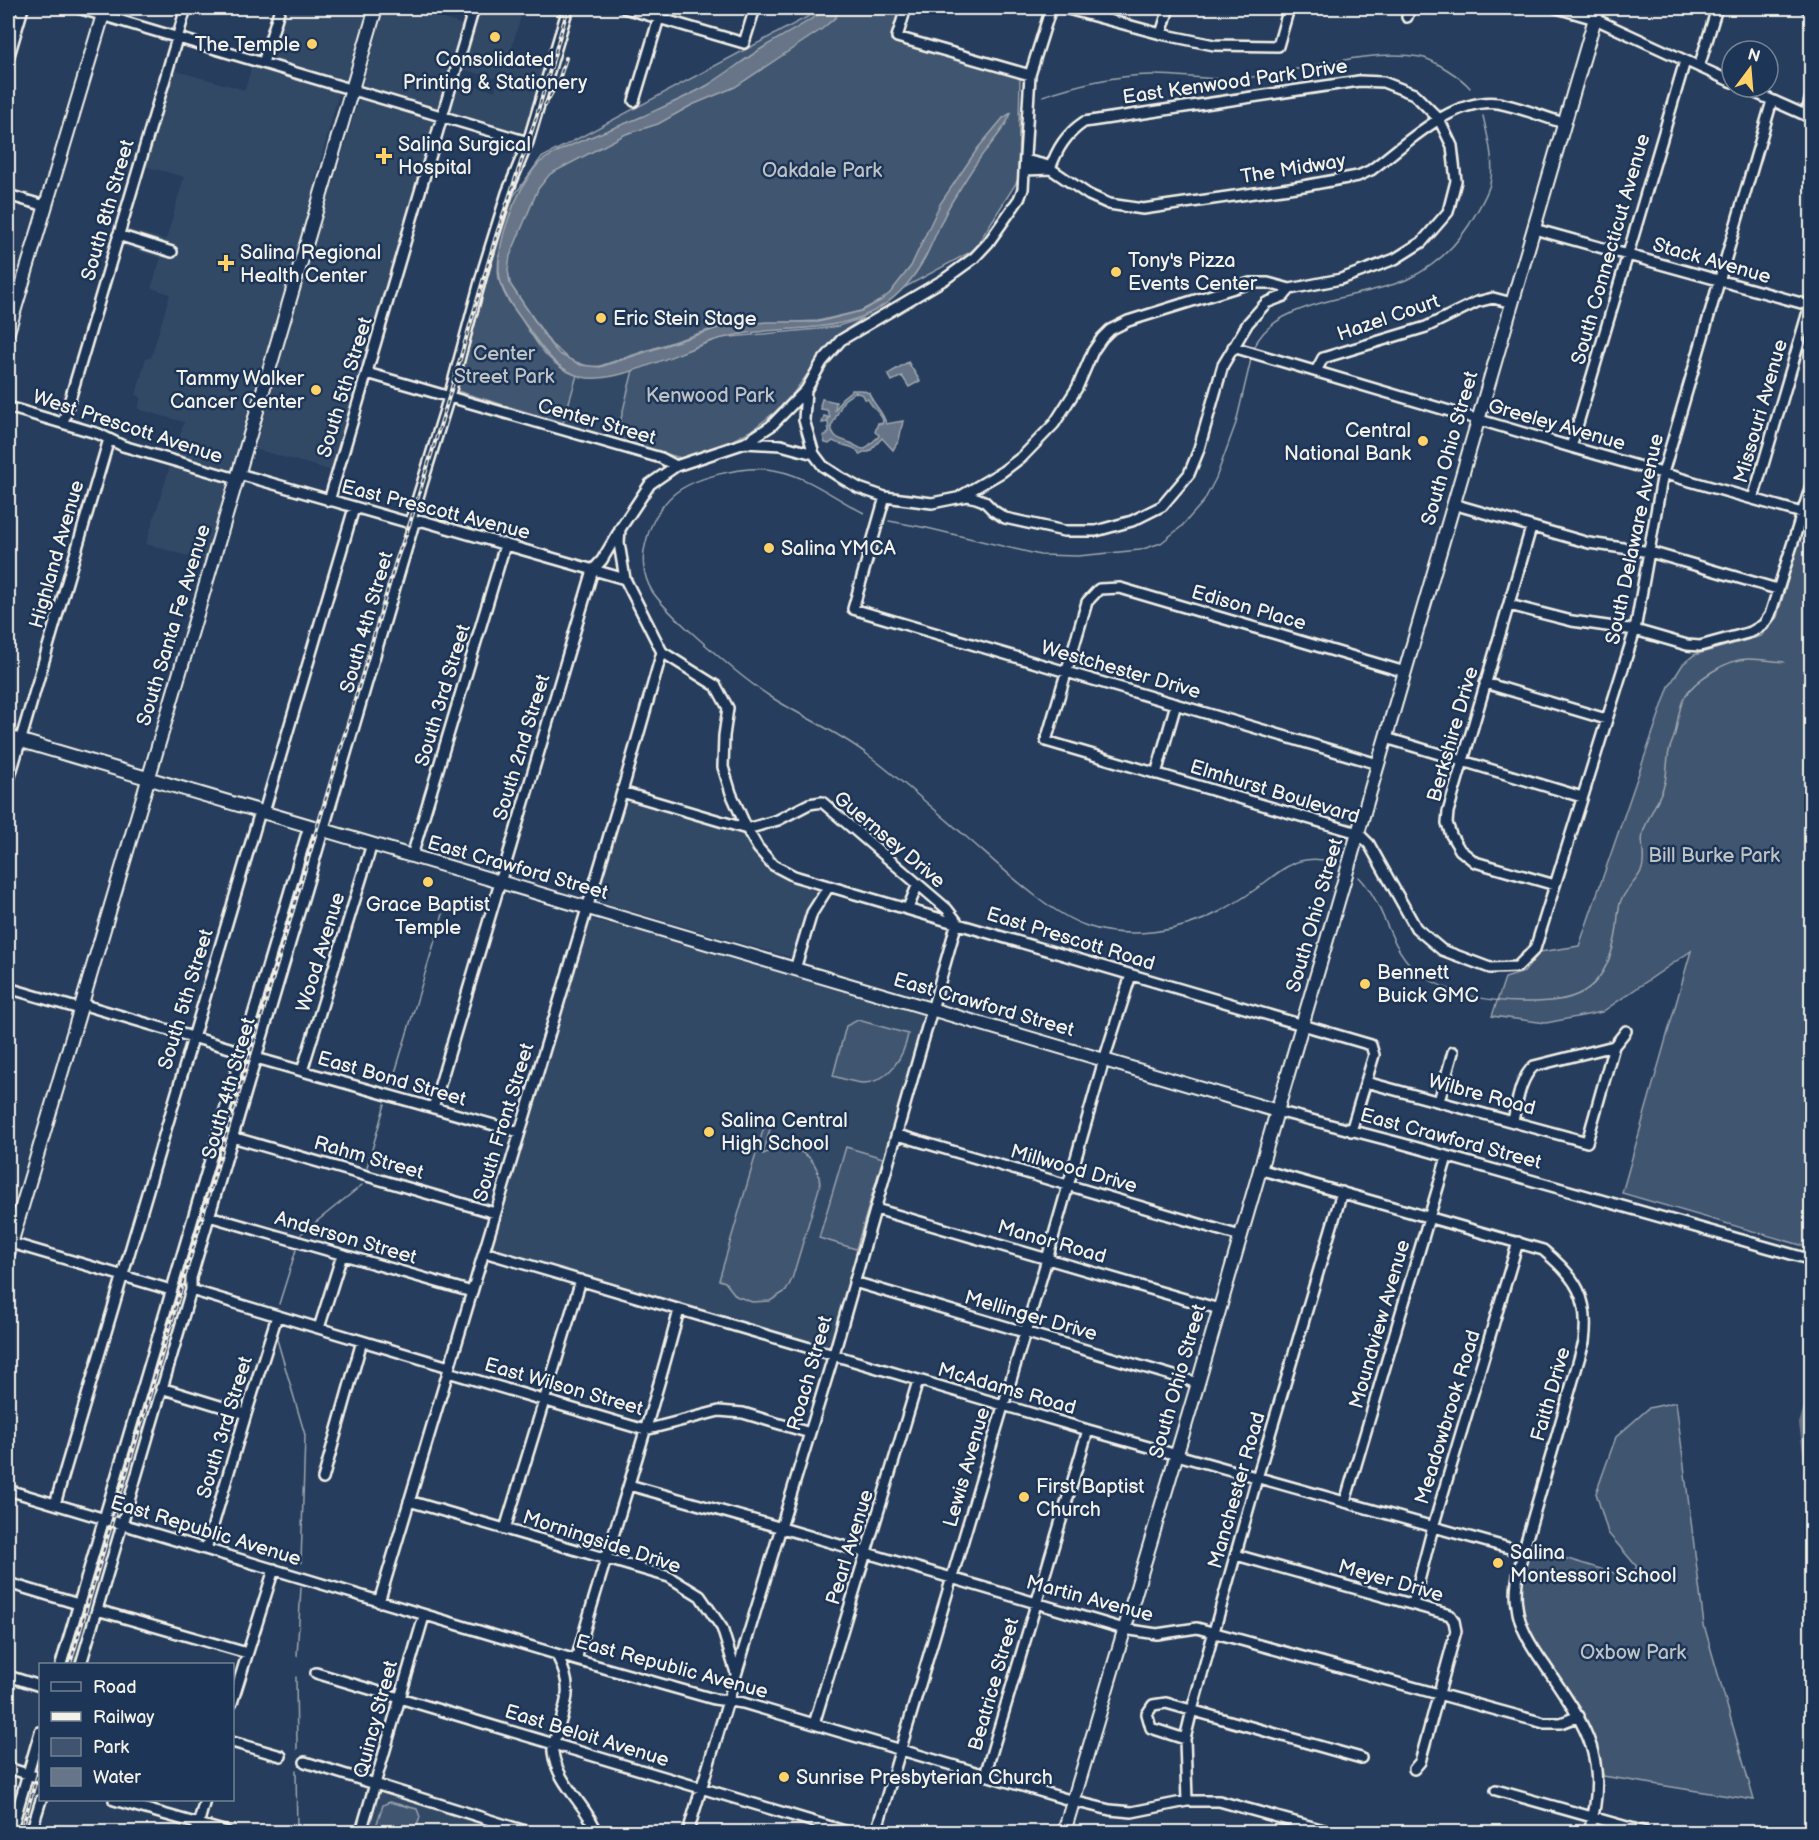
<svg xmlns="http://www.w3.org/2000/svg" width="1819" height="1840" viewBox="0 0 1819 1840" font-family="'Balsamiq Sans',sans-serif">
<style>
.built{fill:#334966}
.green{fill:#40546f;stroke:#9aa2ac;stroke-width:1.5}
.water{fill:#677588;stroke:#9fa7ae;stroke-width:1.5;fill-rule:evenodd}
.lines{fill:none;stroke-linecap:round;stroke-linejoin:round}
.stream{stroke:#9fa7ae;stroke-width:1.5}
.river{stroke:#677588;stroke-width:10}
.minor-casing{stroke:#f4f1e8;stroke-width:14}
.major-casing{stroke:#f4f1e8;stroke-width:16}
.minor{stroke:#1d3557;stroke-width:9}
.major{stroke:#1d3557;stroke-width:12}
.rail-casing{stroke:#f4f1e8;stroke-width:4}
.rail{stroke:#1d3557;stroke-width:1.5;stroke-dasharray:4.5;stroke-linecap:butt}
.poi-dot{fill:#ffd166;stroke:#1d3557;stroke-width:2}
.labels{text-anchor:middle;stroke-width:5;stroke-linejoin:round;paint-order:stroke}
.poi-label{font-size:20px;fill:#f4f1e8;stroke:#1d3557;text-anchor:start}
.street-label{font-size:20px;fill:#f4f1e8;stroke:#1d3557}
.park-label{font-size:20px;fill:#bec2c4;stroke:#1d3557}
</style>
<rect width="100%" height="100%" fill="#263d5d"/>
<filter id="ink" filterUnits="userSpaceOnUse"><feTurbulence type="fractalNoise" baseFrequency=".0167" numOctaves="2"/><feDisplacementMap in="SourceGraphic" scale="12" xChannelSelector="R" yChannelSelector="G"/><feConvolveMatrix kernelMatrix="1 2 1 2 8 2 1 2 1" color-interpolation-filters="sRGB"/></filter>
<g filter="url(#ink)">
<path class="built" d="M287,8H368L346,80H341L276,62L273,59V54Z
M385,8H430L428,14L463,25L441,102L437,108L370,89L363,84Z
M479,8L523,9L510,54L544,64L525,130L523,133L456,115L451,110L457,81L495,91L498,79L461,69Z
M252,65L339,92L315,180L333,186L358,102L361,98L429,117L434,122L410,208L333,471L255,449L314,247L299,243L233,466L231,469L174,456L184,422L138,409L141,397L136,395L146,358H151L170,294L151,288L161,258L122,246L127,229L166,240L184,177L145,166L173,70L245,90Z
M633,370L616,439L563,423L577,375L586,378H609Z
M171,463L227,481L205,561L146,544Z
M626,798L743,832L747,834L761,858L817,889L818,892L809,910L794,956L790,957L600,902L595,898V893L624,801Z
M590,919L700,947L923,1015L926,1017L833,1343L830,1347H825L491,1247V1243L588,922Z
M380,1790L516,1832H366Z"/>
<path class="green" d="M819,8H900L891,40L1020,77L1018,180L974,250L861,311L818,321L724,325L600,366L590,367L570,360L551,344L510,284L508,271L499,256C498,267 497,278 502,288C506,300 515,310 522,320C536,342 550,368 577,375L563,423L457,391L495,249L513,197L541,158L811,15Z
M863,318L835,337L792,395L775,412L752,430L733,440L684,459L616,439L633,370L720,338L818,329L838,326Z
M1811,501V1248L1622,1193L1691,951L1602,1012L1546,1023L1492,1016L1505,978L1524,972L1540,952L1579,946L1669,686L1683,664L1694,655L1761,636L1777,617Z
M858,1020L908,1034C904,1057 888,1083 862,1083C852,1082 843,1079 833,1076L846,1026Z
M766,1120L772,1122L763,1154C791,1142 818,1151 820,1185L792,1279L786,1291L770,1301L752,1302L736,1296L725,1282L719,1280Z
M846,1147L883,1158L856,1249L819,1238Z
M1676,1402L1704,1625L1754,1800L1603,1776C1599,1754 1594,1734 1584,1714C1564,1677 1525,1647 1520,1602C1518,1584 1524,1565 1528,1547L1627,1577L1637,1567L1608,1533L1596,1493L1616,1437L1649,1408Z
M389,1802L417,1809L420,1817L415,1832H374L383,1805Z"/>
<path class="water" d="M827,8H840L836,17L822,29L735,87L692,105L658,124L626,134L550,174L538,189L510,256L508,270L510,284L551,345L559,354L581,365L600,367L724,326L767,322H818L861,311L880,301L890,293L911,266L940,204L978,148L1003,118L1011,113C1007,126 991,144 982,155C971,170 961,187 951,203C937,227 930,255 912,278C860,347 782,318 712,341C678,352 616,385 582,377C559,371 545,353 532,334C522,319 508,303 502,286C490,253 516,189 538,164C543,159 551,156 557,152C584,138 613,129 641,117C663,107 687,97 708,85C727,73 745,59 764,47C785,34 808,23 827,8Z
M908,362L920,381L909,387L902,376L892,381L888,374Z
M852,390H862L869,393C873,405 884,412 886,424L903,421L899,440L893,450L882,438L869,452H863L860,455C855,444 842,447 833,441L829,444L825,443L823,436L829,433L828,422L822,423L824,416L828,417V420L830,417L827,410L821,409L820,406L822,399L836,402L835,411L842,398ZM855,392L863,395L865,399H868C872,408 879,411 883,420L882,424L878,423L875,432L879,435L878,437L865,449C858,449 857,446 851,443C840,439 834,439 831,427L844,400Z"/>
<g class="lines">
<path class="stream" d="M1043,96C1078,84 1113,76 1150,75C1182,74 1213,82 1245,78C1299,72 1367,48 1420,57C1433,59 1462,78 1470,88
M1254,348C1273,299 1364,299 1408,279C1433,267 1454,248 1469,225C1476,213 1486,198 1490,184C1495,162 1488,138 1483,116
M864,513C832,497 803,472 766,469C739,467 695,477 674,494C660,506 650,524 646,542C641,558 643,576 652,591C662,606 678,620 691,632C717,655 742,678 771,697C802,717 839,732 868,755C901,780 933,808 964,835C997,863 1046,912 1087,926C1127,940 1182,932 1219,912C1230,906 1242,899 1253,891C1268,881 1283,866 1300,861C1312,858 1323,859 1334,862
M889,521L927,528L1040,555L1078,556L1140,550L1161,543L1181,527L1204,501L1216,478L1236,423L1252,355
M1359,877C1388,907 1387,951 1422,975C1449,994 1490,1002 1522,1002C1574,1003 1603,994 1615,939C1618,927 1617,915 1620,903C1624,890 1637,882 1642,869C1646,856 1640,845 1643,833C1648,815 1660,800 1665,782C1667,772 1667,761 1669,751C1671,743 1675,737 1676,729C1678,719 1679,708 1684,698C1694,680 1727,659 1748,659C1760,659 1772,661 1784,662
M391,1086L443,914
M367,1167L385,1104
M301,1234L362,1185
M279,1304L296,1250
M276,1336L305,1435L301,1563
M297,1656L301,1587
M296,1677L297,1749
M296,1770L297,1832"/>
<path class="river" d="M1812,1396L1804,1424L1812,1479"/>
<g class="minor-casing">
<path id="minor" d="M78,8L528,142
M624,8L744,43L755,8
M906,8L897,37L1030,75
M1051,8L1030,75L1023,189L1019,199L988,243L974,258L945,279L841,340L822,362L806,390L771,426L745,443L676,466L650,484L620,529L619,543L625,579L662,652L716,686L728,708L724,736L723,767L731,793L747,829L758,848L773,865L794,876L1371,1045L1374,1055L1351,1131
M1064,8L1161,34L1214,45L1278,46L1289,8
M1557,8L1595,19L1732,82
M1806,8L1812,9
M1407,17L1410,8
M1161,34L1169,8
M8,59L23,8
M263,63L280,8
M1699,67L1717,8
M1742,87L1812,118
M634,101L662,8
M1806,115L1812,93
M1025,160L1045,165L1089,195L1109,204L1143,209L1303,186L1358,176L1371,170C1405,145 1452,97 1498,103C1520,107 1543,117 1564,123
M1025,170L1050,169
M8,195L45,206
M1534,229L1812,306
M118,235L172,252
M1233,347L1571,447L1802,513
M1316,371L1323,358L1426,327L1477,302L1493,298L1512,303
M367,373L661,458L676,466
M806,390L804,420L814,454
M8,407L99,434L123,446L237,479
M63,423L186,8
M745,443L781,445L814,454L823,466L840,477L859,488L885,497L932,503L967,496L976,498L984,501L994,511L1005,518L1064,531H1096L1132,521L1162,506L1189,474L1198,452L1223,365L1248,323L1266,303L1284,296L1290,289L1341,279L1395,259L1422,242L1448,212L1456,181L1452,146L1439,119L1414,94L1383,82L1359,81L1084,122C1066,134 1057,149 1050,169
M1571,447L1685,61
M239,474L410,523L423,521L625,579
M961,496L1002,472L1023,456L1054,424L1077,388L1093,351L1102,338L1110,330L1128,321L1250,283H1268L1290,289
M885,497L853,609L1378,764
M1753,499L1812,298
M329,501L474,8
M1453,504L1589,543L1650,552L1777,589
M410,523L449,397L484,267L507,193L528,142L568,8
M1531,528L1448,812L1447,823L1451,835L1460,850L1475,862L1555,885
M1509,605L1572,621L1635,630L1687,645L1700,646L1751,632L1763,625L1770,615L1812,482
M1405,672L1120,588L1099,589L1087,602L1046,741L1358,833L1369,844L1416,928L1442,950L1490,968L1517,967L1535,949L1635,630L1663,473L1772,101
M1485,683L1606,719
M1386,738L1582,797
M1156,774L1176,704
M8,783L109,439
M622,792L747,829L778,820L809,804L822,802L947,909L957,922L834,1354L688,1832
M412,856L505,545
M908,908L918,884
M795,969L812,913L829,886
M8,988L80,1009
M81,1004L243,1052
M256,1058L519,1132
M302,1071L372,844
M1366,1082L1587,1142L1614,1046L1626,1031
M1439,1101L1453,1052
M433,1108L593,570L602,560L618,533
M1277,1111L1400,1143L1812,1260
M1513,1121C1517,1103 1520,1078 1534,1066L1614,1046
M898,1135L1240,1236
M232,1137L495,1213
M1259,1169L1543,1250C1576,1277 1590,1298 1584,1342L1523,1552C1519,1570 1514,1588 1517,1606C1519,1627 1532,1647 1544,1664C1584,1724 1611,1757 1589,1832
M876,1209L1219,1309
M209,1216L472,1292
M11,1243L171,1290
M484,1252L1088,1430L1523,1552
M854,1282L1198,1383
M191,1290L449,1367
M319,1328L342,1255
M448,1372L645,1430L719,1411L743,1413L810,1433
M161,1388L246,1414
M323,1479L362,1341
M629,1485L782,1528L1124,1629L1157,1634L1197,1628L1544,1723H1561L1579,1716
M8,1490L576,1660L714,1699L743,1703L1073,1801L1110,1810L1132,1812L1187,1801H1219L1331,1832
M409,1501L669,1577L700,1596L722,1628L736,1673
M1345,1502L1447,1157
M55,1504L259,815L264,812L354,508
M505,1529L581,1280
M206,1549L246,1414L277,1316
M1236,1555L1450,1615L1454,1621L1456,1631L1420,1762L1414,1769
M8,1583L78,1604
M379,1602L622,792L662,652
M1413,1604L1433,1527L1518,1242
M97,1610L247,1653
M557,1655C573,1687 568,1697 558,1730C556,1737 552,1745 553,1752C557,1784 586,1804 597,1832
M576,1660C609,1543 649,1428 679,1310
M61,1664L309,826
M81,1664L191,1290V1278L414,523
M316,1673L848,1832
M8,1676L40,1686
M232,1703L274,1569
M814,1724L918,1381
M1185,1739L1151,1728L1147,1714L1153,1705L1166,1703L1361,1758
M232,1742L281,1756
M305,1762L525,1831V1832
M8,1768L40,1778
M985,1775L1088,1430
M1496,1790L1645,1832
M114,1800L227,1832
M1187,1801L1185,1739L1192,1710L1257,1478L1342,1192
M11,1832L40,1732
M31,1832L41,1800
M196,1832L205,1800
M361,1832L424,1616
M876,1832L1047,1259L1104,1060L1131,975"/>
</g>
<g class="major-casing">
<path id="major" d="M8,332L105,8
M8,737L1277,1111
M8,1254L376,8
M1064,1832L1198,1383L1598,8"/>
</g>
<use href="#minor" class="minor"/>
<use href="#major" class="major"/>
<g class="rail-casing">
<path id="rail" d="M545,105L559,80L566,58
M70,1664L396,561L410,523L449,397L496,236L536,118L568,8
M21,1832L40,1766"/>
</g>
<use href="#rail" class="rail"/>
</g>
</g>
<g class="poi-dot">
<circle cx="495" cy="37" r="6"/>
<circle cx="312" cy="44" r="6"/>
<path d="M381 147h6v6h6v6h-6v6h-6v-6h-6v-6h6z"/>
<path d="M223 254h6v6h6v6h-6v6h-6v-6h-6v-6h6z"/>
<circle cx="1116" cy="272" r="6"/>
<circle cx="601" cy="318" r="6"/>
<circle cx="316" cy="390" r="6"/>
<circle cx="1423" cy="441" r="6"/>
<circle cx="769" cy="548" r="6"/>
<circle cx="428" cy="882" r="6"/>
<circle cx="1365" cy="984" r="6"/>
<circle cx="709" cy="1132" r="6"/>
<circle cx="1024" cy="1497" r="6"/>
<circle cx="1498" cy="1563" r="6"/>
<circle cx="784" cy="1777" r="6"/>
</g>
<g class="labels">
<g class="poi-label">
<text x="300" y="51" text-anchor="end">The Temple</text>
<text x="495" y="66" text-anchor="middle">Consolidated<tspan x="495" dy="23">Printing &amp; Stationery</tspan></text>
<text x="398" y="151">Salina Surgical<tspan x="398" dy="23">Hospital</tspan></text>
<text x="240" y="259">Salina Regional<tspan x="240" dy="23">Health Center</tspan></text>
<text x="1128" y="267">Tony's Pizza<tspan x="1128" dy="23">Events Center</tspan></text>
<text x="613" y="325">Eric Stein Stage</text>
<text x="304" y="385" text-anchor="end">Tammy Walker<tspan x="304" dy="23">Cancer Center</tspan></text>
<text x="1411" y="437" text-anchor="end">Central<tspan x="1411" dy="23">National Bank</tspan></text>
<text x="781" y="555">Salina YMCA</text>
<text x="428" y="911" text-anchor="middle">Grace Baptist<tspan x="428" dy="23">Temple</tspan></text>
<text x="1377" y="979">Bennett<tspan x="1377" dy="23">Buick GMC</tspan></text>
<text x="721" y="1127">Salina Central<tspan x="721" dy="23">High School</tspan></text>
<text x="1036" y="1493">First Baptist<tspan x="1036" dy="23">Church</tspan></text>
<text x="1510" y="1559">Salina<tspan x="1510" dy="23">Montessori School</tspan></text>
<text x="796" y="1784">Sunrise Presbyterian Church</text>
</g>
<g class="street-label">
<text transform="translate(1235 81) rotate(-8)" y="7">East Kenwood Park Drive</text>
<text transform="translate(1293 168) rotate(-9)" y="7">The Midway</text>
<text transform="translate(107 210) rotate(-74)" y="7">South 8th Street</text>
<text transform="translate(1610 249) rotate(-74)" y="7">South Connecticut Avenue</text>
<text transform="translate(1712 260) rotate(16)" y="7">Stack Avenue</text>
<text transform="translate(1388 317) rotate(-19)" y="7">Hazel Court</text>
<text transform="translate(344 387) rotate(-73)" y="7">South 5th Street</text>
<text transform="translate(1760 411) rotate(-74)" y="7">Missouri Avenue</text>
<text transform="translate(597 421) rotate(16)" y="7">Center Street</text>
<text transform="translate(1557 424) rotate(16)" y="7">Greeley Avenue</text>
<text transform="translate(128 426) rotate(18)" y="7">West Prescott Avenue</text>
<text transform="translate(1449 448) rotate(-74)" y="7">South Ohio Street</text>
<text transform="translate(436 509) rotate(14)" y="7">East Prescott Avenue</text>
<text transform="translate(1634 539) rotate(-78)" y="7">South Delaware Avenue</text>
<text transform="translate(56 554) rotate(-74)" y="7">Highland Avenue</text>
<text transform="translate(1249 607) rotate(16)" y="7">Edison Place</text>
<text transform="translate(366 622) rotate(-74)" y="7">South 4th Street</text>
<text transform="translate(173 625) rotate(-73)" y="7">South Santa Fe Avenue</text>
<text transform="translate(1121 669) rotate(16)" y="7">Westchester Drive</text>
<text transform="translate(442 695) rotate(-73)" y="7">South 3rd Street</text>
<text transform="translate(1452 734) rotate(-74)" y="7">Berkshire Drive</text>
<text transform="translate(521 747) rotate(-73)" y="7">South 2nd Street</text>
<text transform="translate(1275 791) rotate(17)" y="7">Elmhurst Boulevard</text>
<text transform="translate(890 839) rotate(40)" y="7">Guernsey Drive</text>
<text transform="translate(518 867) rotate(16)" y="7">East Crawford Street</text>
<text transform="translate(1314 915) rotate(-74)" y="7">South Ohio Street</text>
<text transform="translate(1071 938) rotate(17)" y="7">East Prescott Road</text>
<text transform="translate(320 952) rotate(-73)" y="7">Wood Avenue</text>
<text transform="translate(185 999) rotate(-73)" y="7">South 5th Street</text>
<text transform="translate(984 1004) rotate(16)" y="7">East Crawford Street</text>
<text transform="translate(392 1078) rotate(16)" y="7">East Bond Street</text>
<text transform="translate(228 1088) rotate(-74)" y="7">South 4th Street</text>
<text transform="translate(1482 1094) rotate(15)" y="7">Wilbre Road</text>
<text transform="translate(503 1122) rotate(-73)" y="7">South Front Street</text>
<text transform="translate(1451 1138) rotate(15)" y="7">East Crawford Street</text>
<text transform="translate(369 1157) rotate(16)" y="7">Rahm Street</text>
<text transform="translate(1074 1168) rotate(16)" y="7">Millwood Drive</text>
<text transform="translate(346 1237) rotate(16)" y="7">Anderson Street</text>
<text transform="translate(1052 1241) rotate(16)" y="7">Manor Road</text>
<text transform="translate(1031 1315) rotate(16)" y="7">Mellinger Drive</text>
<text transform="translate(1379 1324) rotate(-74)" y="7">Moundview Avenue</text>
<text transform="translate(809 1373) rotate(-74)" y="7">Roach Street</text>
<text transform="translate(1177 1381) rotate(-74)" y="7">South Ohio Street</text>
<text transform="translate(564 1386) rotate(16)" y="7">East Wilson Street</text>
<text transform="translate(1007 1388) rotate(16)" y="7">McAdams Road</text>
<text transform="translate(1550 1394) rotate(-74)" y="7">Faith Drive</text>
<text transform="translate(1447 1417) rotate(-73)" y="7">Meadowbrook Road</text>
<text transform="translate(224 1427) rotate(-73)" y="7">South 3rd Street</text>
<text transform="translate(966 1467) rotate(-74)" y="7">Lewis Avenue</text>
<text transform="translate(1236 1490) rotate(-74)" y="7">Manchester Road</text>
<text transform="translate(206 1530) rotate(17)" y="7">East Republic Avenue</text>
<text transform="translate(602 1541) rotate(18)" y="7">Morningside Drive</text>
<text transform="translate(849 1547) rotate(-73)" y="7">Pearl Avenue</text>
<text transform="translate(1391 1580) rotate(16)" y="7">Meyer Drive</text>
<text transform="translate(1090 1598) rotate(15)" y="7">Martin Avenue</text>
<text transform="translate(672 1666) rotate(15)" y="7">East Republic Avenue</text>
<text transform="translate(993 1684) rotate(-74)" y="7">Beatrice Street</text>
<text transform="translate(375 1719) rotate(-75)" y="7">Quincy Street</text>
<text transform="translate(587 1735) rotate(17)" y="7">East Beloit Avenue</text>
</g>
<g class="park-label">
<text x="822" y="177">Oakdale Park</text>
<text x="504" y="360">Center<tspan x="504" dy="23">Street Park</tspan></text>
<text x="710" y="402">Kenwood Park</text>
<text x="1714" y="862">Bill Burke Park</text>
<text x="1633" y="1659">Oxbow Park</text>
</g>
</g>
<rect width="1819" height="1840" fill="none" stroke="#1d3557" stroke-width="30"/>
<rect x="15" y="15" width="1789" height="1810" fill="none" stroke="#f4f1e8" stroke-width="2" filter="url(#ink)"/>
<rect x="39" y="1663" width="195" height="138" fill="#1d3557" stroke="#738091" stroke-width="1.5"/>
<rect x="51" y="1682" width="30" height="9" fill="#1d3557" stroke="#738091" stroke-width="1.5"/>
<text x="93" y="1693" font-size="18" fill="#f4f1e8">Road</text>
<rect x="51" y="1712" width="30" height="9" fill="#f4f1e8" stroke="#738091" stroke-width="1.5"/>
<text x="93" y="1723" font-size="18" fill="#f4f1e8">Railway</text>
<rect x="51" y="1738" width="30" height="18" fill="#40546f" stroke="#738091" stroke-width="1.5"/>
<text x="93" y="1753" font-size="18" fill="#f4f1e8">Park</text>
<rect x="51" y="1768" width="30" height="18" fill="#677588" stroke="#738091" stroke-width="1.5"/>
<text x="93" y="1783" font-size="18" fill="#f4f1e8">Water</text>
<g transform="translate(1750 69) rotate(16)"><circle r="28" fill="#1d3557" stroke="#738091" stroke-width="1.5"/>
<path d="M0-4.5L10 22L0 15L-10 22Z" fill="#ffd166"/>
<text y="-9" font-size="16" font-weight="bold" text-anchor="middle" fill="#f4f1e8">N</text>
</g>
</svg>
